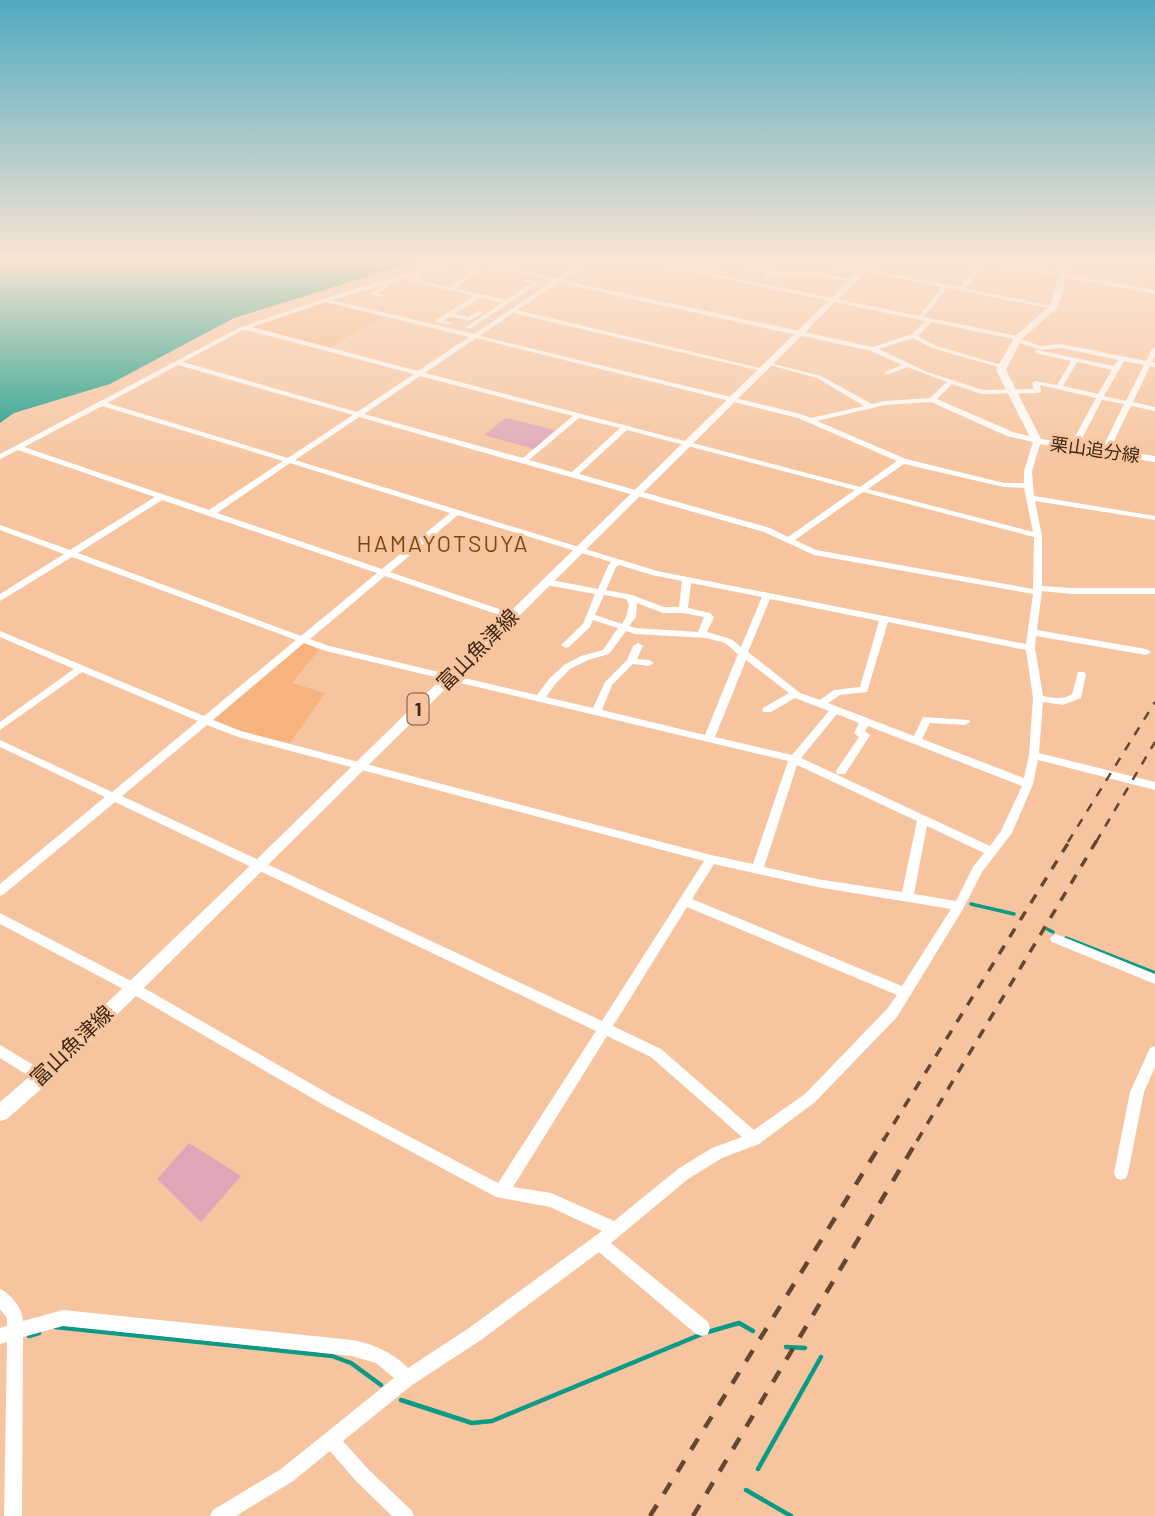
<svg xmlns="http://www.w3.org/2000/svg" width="1155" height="1516" viewBox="0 0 1155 1516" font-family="Barlow,'Noto Sans JP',sans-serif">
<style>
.built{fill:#f7b37e}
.green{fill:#dea6b7}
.water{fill:#0b9a86}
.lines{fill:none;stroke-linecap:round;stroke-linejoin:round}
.stream-far1{stroke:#0b9a86;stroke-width:3.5}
.stream{stroke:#0b9a86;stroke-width:4.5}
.minor{fill:#fff;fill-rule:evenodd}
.major{fill:#fff;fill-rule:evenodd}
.rail-far2{stroke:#654731;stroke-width:2.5;stroke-dasharray:9 9;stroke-linecap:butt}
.rail-far1{stroke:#654731;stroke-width:3.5;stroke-dasharray:10 10;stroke-linecap:butt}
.rail{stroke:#654731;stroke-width:4.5;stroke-dasharray:13 13;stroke-linecap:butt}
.labels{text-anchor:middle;stroke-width:6;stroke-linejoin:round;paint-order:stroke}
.far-street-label{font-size:18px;fill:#3f2714;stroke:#f6c59f}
.shield{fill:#f6c59f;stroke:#76563e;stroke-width:2}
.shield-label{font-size:19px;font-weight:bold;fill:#3f2714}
.street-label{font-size:21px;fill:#3f2714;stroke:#f6c59f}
.neighbourhood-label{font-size:23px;letter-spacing:2px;fill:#7c4715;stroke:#f6c59f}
</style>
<rect width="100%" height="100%" fill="#f6c59f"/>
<path class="built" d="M326,302L383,317L329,348L251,327Z
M303,642L319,650L292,683L325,693L290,743L239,732L212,720Z"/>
<path class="green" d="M506,418L555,430L534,449L484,435Z
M189,1143L241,1176L201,1222L157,1179Z"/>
<path class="water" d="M0,261H418L234,318L110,384L14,413L0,423Z"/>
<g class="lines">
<path class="stream-far1" d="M971,904L1014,914
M1047,929L1053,932
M1066,938L1155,973"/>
<path class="stream" d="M55,1327L332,1356L351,1363L381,1385
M708,1332L739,1323L753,1331
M29,1336L39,1333
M786,1347L805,1348
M401,1400L472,1423L492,1421L702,1334
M758,1469L821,1357
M746,1490L791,1516"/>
<path class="minor" d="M455,261H463L332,300L474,334L553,281L465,261H475L557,279L584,261H590L563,280L873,347L912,334L925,321L639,261H649L705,272L714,261H720L711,273L919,316L942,287L813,261H824L960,287L981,261H993L1155,290V294L986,263L965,288L1057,307L1054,309L947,288L924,317L1018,336L1020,337V339L1041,346L1061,344L1146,361L1152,349L1155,347V356L1152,362L1155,363V367L1150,366L1133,402L1155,407V411L1131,406L1109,451L1105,453L1101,451L1124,404L1102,400L1078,446L1074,448L1070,446L1096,398L1040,385L1041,391L1038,393L982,394L952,384L937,399L1013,432L1040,439L1041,441L1032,471L1034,496L1155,516V520L1035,501L1042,536V586L1072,588H1155V594H1072L1042,591L1037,630L1146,649L1151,652L1146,655L1036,636L1035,648L1043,696C1053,698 1063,700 1072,694L1078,672H1084L1086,674L1081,698L1063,705L1043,702L1039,753L1155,782V790L1038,760L1033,784L1012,833L982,872L963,909L897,1017L815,1102L759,1144L722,1158L688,1179L611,1243L708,1322L710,1328L708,1334L702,1336L696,1334L599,1252L481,1340L412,1385L343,1441L368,1469L411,1510L414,1516H392L356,1481L330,1451L293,1481L236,1516H210L213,1510L281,1469L394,1378L376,1363L352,1356L63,1326L23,1337L22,1516H4L7,1342L0,1344V1328L7,1326V1318L0,1309V1289C11,1294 23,1309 23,1321L63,1310L352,1340C374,1344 392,1352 408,1368L469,1328L602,1231L550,1207L496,1197L324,1105L129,992L0,924V913L137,984L334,1097L498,1183L596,1031L115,802L4,894L0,896V884L105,797L0,747V740L112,792L198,721L82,672L0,730V722L74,669L0,637V631L204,716L296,640L72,557L0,601V594L64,554L0,530V525L70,550L155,497L18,450L0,459V454L239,328L344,292ZM559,283L871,351L902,365L885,372V374H889L907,367L947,382L930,398L885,401L872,404L821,376L766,362V364L817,378L864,406L811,418L801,414L480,336L513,313L761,371L764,369L517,310ZM326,302L469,337L418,371L252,327ZM931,322L1013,339L1014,341L1041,350L1061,348L1118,360L1114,366L1037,350L1035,351V353L1071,361L1057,385L1035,381L1032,383L1034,389L983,390L927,372L879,349L913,338L932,348L1002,368L1005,366L936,346L918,336ZM243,330H246L414,374L357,412L183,362ZM476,338L798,418L897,461L860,487L425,373ZM1124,361L1144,365L1126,401L1104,396ZM1077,362L1112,370L1098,394L1063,386ZM178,365L353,415L288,458L107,403ZM420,376L573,416L523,458L364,414ZM931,402L1007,436L1033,442L1024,471V483H1004L906,459L817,421L885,405ZM102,406L283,461L209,510L24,447ZM359,417L764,532L814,555L1033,594L1026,644L657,571L295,460ZM579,418L620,428L572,472L529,460ZM627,430L855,490L788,537L770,528L579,474ZM290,463L450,513L382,569L217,513ZM904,464L1004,487L1024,488L1033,532L868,489ZM863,492L1034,537L1033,589L816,550L795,540ZM162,500L377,573L301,636L78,553ZM458,515L611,562L608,566L598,589L546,579L542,582L546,585L595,594L583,624L561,645L566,648L569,647L590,627L593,620L618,628L603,650L581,656L564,665L549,679L537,695L329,646L310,639L385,576L508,618H514L516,616L514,614L390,572ZM619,565L652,575L682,581L679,607H664L632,595L606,590L616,567ZM691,583L762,597L741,647L731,639L707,632L714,617L710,613L688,608ZM604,595L626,599L629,605L626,617L622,624L595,615ZM770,599L879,621L860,687L834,690L820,700L800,693L748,652ZM637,603L663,613H683L704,617L698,632L636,628L629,626L636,617ZM888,622L1026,650L1033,698L1029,755L1024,778L922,739L930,723L965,725L970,722L969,720L923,717L914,736L828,703L840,695L867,692ZM626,631L635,634L706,638L725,643L738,654L705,735L602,710L612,685L633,664L649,666L654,663L649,660L637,659L643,646L638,643L633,646L627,660L605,682L593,708L546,697L556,683L570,669L588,660L609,654ZM304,643L326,651L788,761L753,864L711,855L241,731L213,720ZM746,660L789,693L763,708L762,710L763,712H771L795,698L829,711L792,755L715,737ZM837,714L859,723L854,733L859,737L836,771L837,774H845L869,737L870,735L865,731L868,726L1022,786L1001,831L990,846L801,758ZM207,725L238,737L704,861L602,1021L122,796ZM797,765L917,821L902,892L817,879L764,867ZM927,826L984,853L973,867L956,901L914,894ZM714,864L817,887L951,909L902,986L692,899ZM687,907L897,995L887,1009L805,1094L754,1130L661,1049L613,1026ZM607,1036L651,1057L742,1137L712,1148L678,1169L614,1221L551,1193L513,1187Z
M729,261H738L772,269V272H819L854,280L851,282L819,276H771L767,280L764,278L767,271Z
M466,265L481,270L455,288L506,300L532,283L524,281V279L540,282L470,329L465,328L502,303L480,298L454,314L468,317L478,311H482V313L471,320L449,317L443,320L452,323V325L436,322V320L474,296L407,280L420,275L423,277L417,280L449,287L473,271L464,268L463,267Z
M385,285L390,286L378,293L384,295V297L369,294Z
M1056,934L1155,974V984L1052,942L1050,939L1052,936Z
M0,1045L47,1073L49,1077L47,1081L42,1083L37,1081L0,1058Z
M1155,1046V1067L1144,1092L1128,1173L1126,1178L1121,1180L1116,1178L1114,1173L1130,1092L1150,1048Z"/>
<path class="major" d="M869,261H877L48,1083L7,1119L0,1121V1102L36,1071L254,862Z
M1063,261H1071L1058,307L1022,339L1006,370L1041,439L1155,456V462L1033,443L996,370L1015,336L1050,306Z"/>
<path class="rail-far2" d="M1068,842L1155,702
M1096,842L1155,742"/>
<path class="rail-far1" d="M883,1141L1070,840
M917,1141L1097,840"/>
<path class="rail" d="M650,1516L884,1139
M693,1516L918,1139"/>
</g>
<linearGradient id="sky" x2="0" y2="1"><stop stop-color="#4faac1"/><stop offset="0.55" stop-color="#fbe5d4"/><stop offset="1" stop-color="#fbe5d4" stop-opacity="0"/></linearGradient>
<rect width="1155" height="473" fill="url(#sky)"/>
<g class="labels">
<g class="far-street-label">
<text transform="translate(1095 450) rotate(8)" y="6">栗山追分線</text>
</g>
<rect class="shield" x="407.5" y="693.5" width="21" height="31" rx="5"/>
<g class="shield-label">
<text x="418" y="716">1</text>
</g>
<g class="street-label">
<text transform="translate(478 650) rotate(-45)" y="7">富山魚津線</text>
<text transform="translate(72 1046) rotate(-44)" y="7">富山魚津線</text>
</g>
<g class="neighbourhood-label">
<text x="443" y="552">HAMAYOTSUYA</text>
</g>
</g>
</svg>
